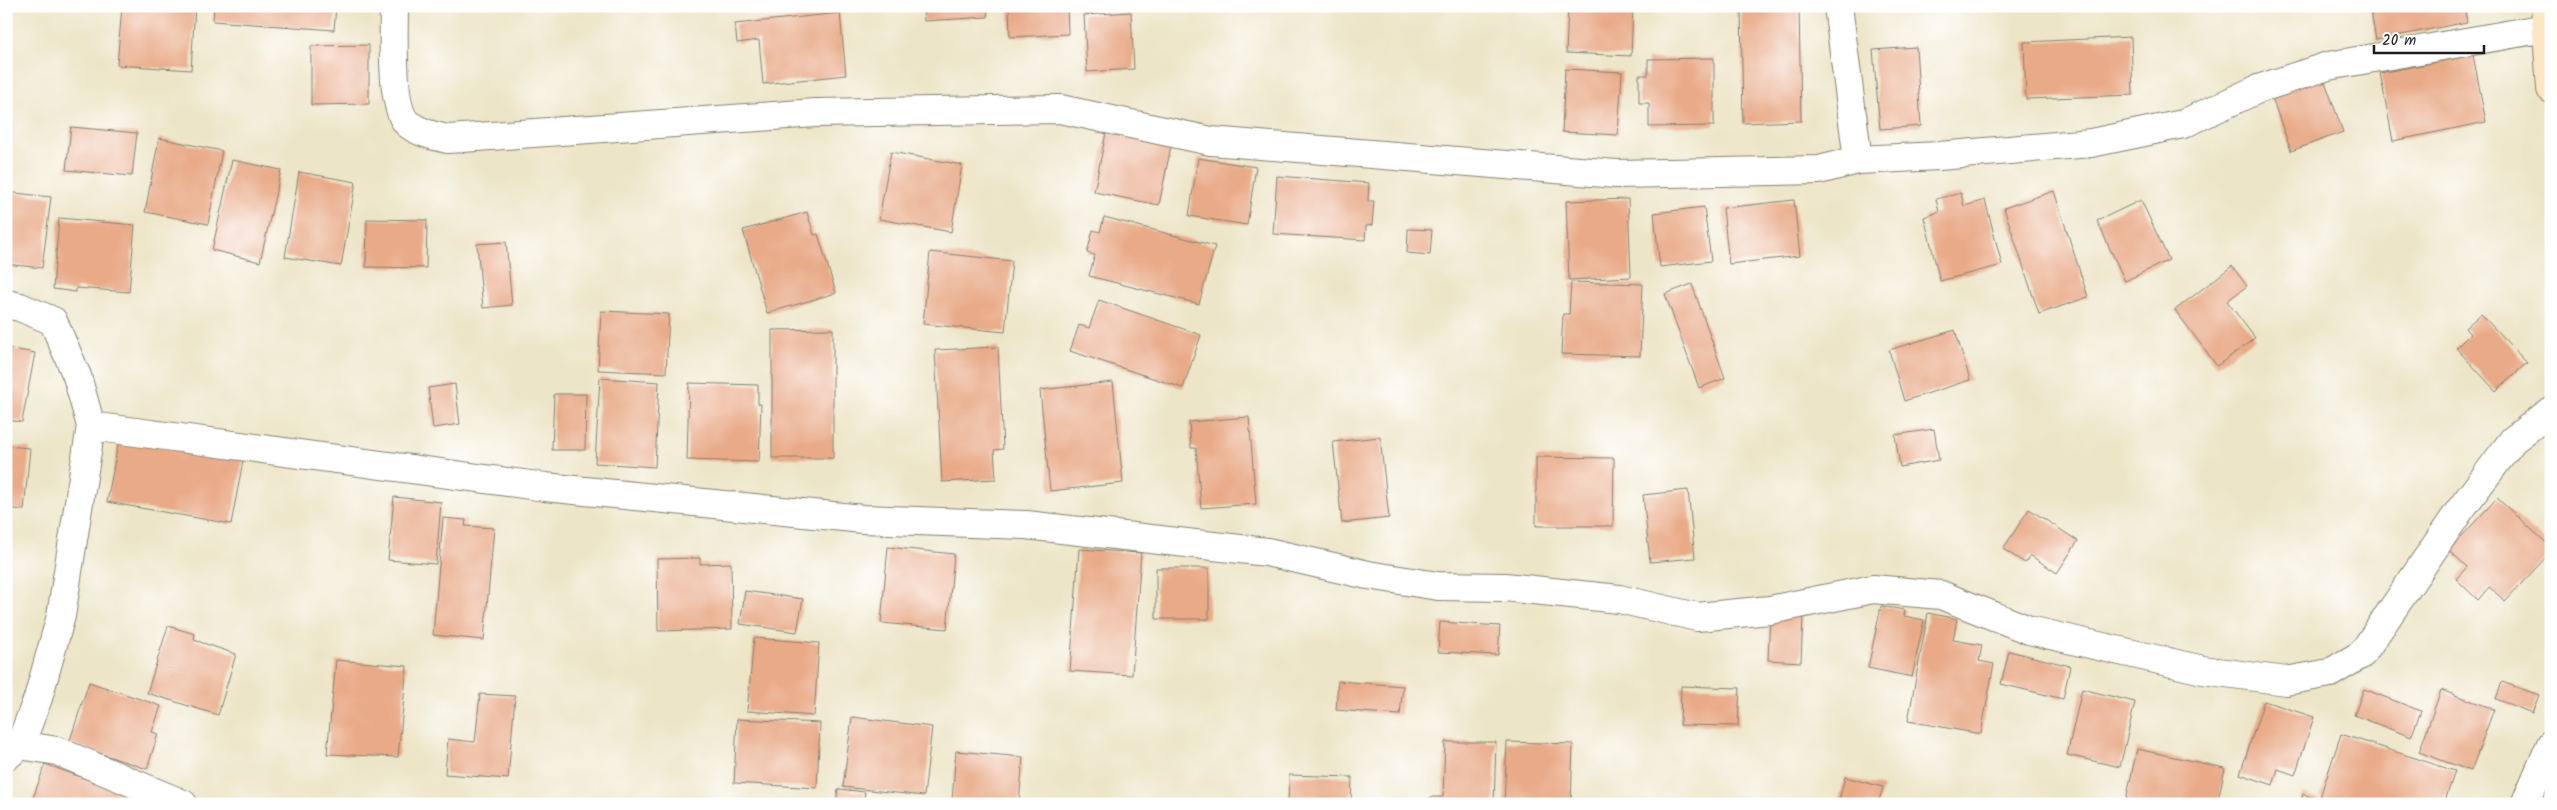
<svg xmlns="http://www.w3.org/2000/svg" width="2557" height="810" viewBox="0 0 2557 810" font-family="Kalam,sans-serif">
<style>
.building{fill:#e9aa88}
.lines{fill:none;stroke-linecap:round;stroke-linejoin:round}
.street-casing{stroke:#848072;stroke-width:30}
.secondary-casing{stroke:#848072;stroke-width:30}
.street{stroke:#fff;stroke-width:28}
.secondary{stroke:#fce6c4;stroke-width:28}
</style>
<rect width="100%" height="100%" fill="#fff"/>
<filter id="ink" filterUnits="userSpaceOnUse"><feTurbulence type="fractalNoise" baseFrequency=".02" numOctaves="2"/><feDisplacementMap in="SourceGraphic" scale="10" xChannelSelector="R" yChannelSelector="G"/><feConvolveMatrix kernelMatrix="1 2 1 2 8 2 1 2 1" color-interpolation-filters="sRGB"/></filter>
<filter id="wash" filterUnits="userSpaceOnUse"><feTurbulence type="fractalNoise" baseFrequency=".0096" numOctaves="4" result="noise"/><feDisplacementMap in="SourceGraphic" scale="20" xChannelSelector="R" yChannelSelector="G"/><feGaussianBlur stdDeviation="1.12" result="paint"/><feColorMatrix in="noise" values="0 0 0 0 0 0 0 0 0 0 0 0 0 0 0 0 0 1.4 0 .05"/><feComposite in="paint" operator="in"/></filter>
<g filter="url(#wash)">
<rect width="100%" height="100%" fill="#ede5c7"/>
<g id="blocks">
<path class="building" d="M122,6H195L191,70L117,65Z
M214,6H336L334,30L213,21Z
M923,6H987L988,17L924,21Z
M1009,6H1067L1068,34L1010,37Z
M1568,6H1633L1631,56L1566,53Z
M1741,6H1799L1801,121L1743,123Z
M2370,6H2464L2467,22L2376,40Z
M1131,12L1134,69L1087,72L1084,15Z
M840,13L846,75L763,84L759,40L737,43L735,24Z
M2131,37L2133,95L2026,99L2024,42Z
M369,45V104L311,105V46Z
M1916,47L1921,126L1880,129L1873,50Z
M2473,55L2486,122L2393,141L2380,73Z
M1714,58V126L1649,127V103H1639V75H1648V59Z
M1565,69L1622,72L1618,135L1562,132Z
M2323,76L2343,132L2291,151L2271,95Z
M71,127L137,133L132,176L66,170Z
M1106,133L1171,146L1159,205L1094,192Z
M159,138L222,151L208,224L145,212Z
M891,152L962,165L951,232L879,219Z
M1198,158L1256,167L1247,225L1189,216Z
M232,160L281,170L260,262L212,250Z
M299,172L356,182L341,266L285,257Z
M1277,176L1369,183L1368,201H1374L1372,225L1366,226L1365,240L1273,234Z
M2054,191L2088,297L2039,314L2004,208Z
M6,192L51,197L42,268L6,264Z
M1961,193L1964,206L1985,200L2002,265L1940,281L1924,217L1939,212L1936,199Z
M1628,199L1631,277L1569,280L1566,201Z
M1794,200L1800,256L1729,264L1723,208Z
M2141,200L2169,260L2125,281L2097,221Z
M1704,207L1711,261L1660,267L1654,213Z
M807,212L814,235L818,234L836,293L767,313L743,230Z
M1104,217L1215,246L1199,304L1089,276L1095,255L1087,253L1093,230L1100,232Z
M59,218L135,225L129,292L76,288V292L53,289Z
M367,219L427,220L426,268L366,267Z
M1408,229L1432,230L1430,255L1407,253Z
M506,242L512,305L483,308L477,244Z
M930,252L1012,261L1005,332L923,324Z
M2232,266L2247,286L2227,301L2255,338L2217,366L2175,310Z
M1571,282L1643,284L1640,356L1561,354L1563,314H1569Z
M1692,284L1725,378L1699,388L1665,294Z
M1099,300L1201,335L1183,388L1070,351L1079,325L1089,328Z
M601,311L669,314L666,373L598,370Z
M2481,314L2527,363L2496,391L2456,348L2470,334L2465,328Z
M833,329V458H772V330Z
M1955,330L1970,380L1904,401L1889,350Z
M998,347L1003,449L994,450L996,479L942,482L935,350Z
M6,348L35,353L22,422L6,420Z
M600,378L659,382L655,467L595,463Z
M1113,382L1123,483L1050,491L1040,390Z
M689,383L758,385V404H761L759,462L687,460Z
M455,384L460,424L433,428L428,388Z
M554,394H586L585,450H552Z
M1249,417L1256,504L1201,508L1196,448H1191L1189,422Z
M1934,429L1939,460L1900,467L1895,435Z
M1380,437L1389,518L1342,523L1333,442Z
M119,439L243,461L231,524L107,502Z
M6,446L30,448L24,510L6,508Z
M1536,457L1614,458L1613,526H1536Z
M1688,490L1695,558L1650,562L1643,495Z
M394,497L441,502L436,564L388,560Z
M2497,498L2551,547V552L2505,601L2489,587L2478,600L2456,579L2467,567L2449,550Z
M2029,509L2078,541L2057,573L2030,555L2025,563L2003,549Z
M443,518L466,520L465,526L494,528L484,640L433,635Z
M888,547L954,554L947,629L881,623Z
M1079,549L1141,553L1132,675L1070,671Z
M700,558V564L731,563L732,629L658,631L657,559Z
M1156,568H1209V619H1156Z
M745,591L803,599L797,632L740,624Z
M1881,606L1905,610L1904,616L1924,620L1912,677L1868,668Z
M1928,613L1957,619L1953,640L1982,645L1979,661L1994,664L1981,734L1908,721Z
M1770,615L1803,617L1801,662L1768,660Z
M1440,622L1500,626L1498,655L1438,652Z
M168,626L195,634L194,640L236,654L218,715L147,693Z
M754,638L819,643L814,716L747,711Z
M2009,651L2070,666L2063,699L2001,684Z
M336,660L407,666L398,757L327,754Z
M1338,681L1403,686L1400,715L1336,710Z
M89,682L161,706L152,732L158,734L147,769L69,743Z
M2502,682L2539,695L2532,713L2496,699Z
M1681,686L1740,688L1738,726L1680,725Z
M2082,689L2135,702L2120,767L2067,755Z
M2364,689L2421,711L2411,737L2354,715Z
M2441,690L2494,709L2471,771L2419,752Z
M480,694L515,696L508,779L445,774L448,739L475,742Z
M2264,701L2314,717L2295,775L2278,769L2273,785L2240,774Z
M852,717L932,727L924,796L843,787Z
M737,719L820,723L817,788L734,783Z
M2341,734L2455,771L2444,804H2339L2320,797Z
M1445,742H1496L1494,804H1431V797H1443Z
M1507,742L1573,744L1571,804H1504Z
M2137,749L2225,768L2217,804H2125Z
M956,751L1023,757L1019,804L952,800Z
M45,764L138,798L136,804H31Z
M1289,775L1352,777L1351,804H1288Z
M1845,777L1883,787L1878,804H1838Z
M838,789L865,792L863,804H836Z
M2303,794L2330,803V804H2300Z
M1585,799L1631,802L1630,804H1585Z"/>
</g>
</g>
<g filter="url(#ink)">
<use href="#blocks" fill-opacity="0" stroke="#848072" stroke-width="1"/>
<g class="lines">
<g class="street-casing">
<path id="street" d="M394,6C394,30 390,109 408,124C420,133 434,136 448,139L815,113L1060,109L1211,141L1616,174L1819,170L1858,160L1838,6
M1858,160L1939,156L2091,143L2183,124L2258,89L2328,66L2546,28
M6,304L20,307L53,321L77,376L91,426L61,616L38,698L20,745
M91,426L545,487L863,519L1026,525L1267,552L1368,575L1438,586L1505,587L1619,599L1697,617L1770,610L1873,589L1941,595L2029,630L2203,670L2286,681L2330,673L2362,654L2460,510L2513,440L2551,411
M7,756L20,745L57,751L183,804
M2525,804L2551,744"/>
</g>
<g class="secondary-casing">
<path id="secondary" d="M2545,6L2551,89"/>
</g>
<use href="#street" class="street"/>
<use href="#secondary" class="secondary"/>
</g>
</g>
<rect width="2557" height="810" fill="none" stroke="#fff" stroke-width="25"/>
<path d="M2374 45v8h110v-8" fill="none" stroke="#1c1c1c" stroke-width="2.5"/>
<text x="2382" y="45" font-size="15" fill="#1c1c1c" stroke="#ffffff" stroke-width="4" paint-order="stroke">20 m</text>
</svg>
